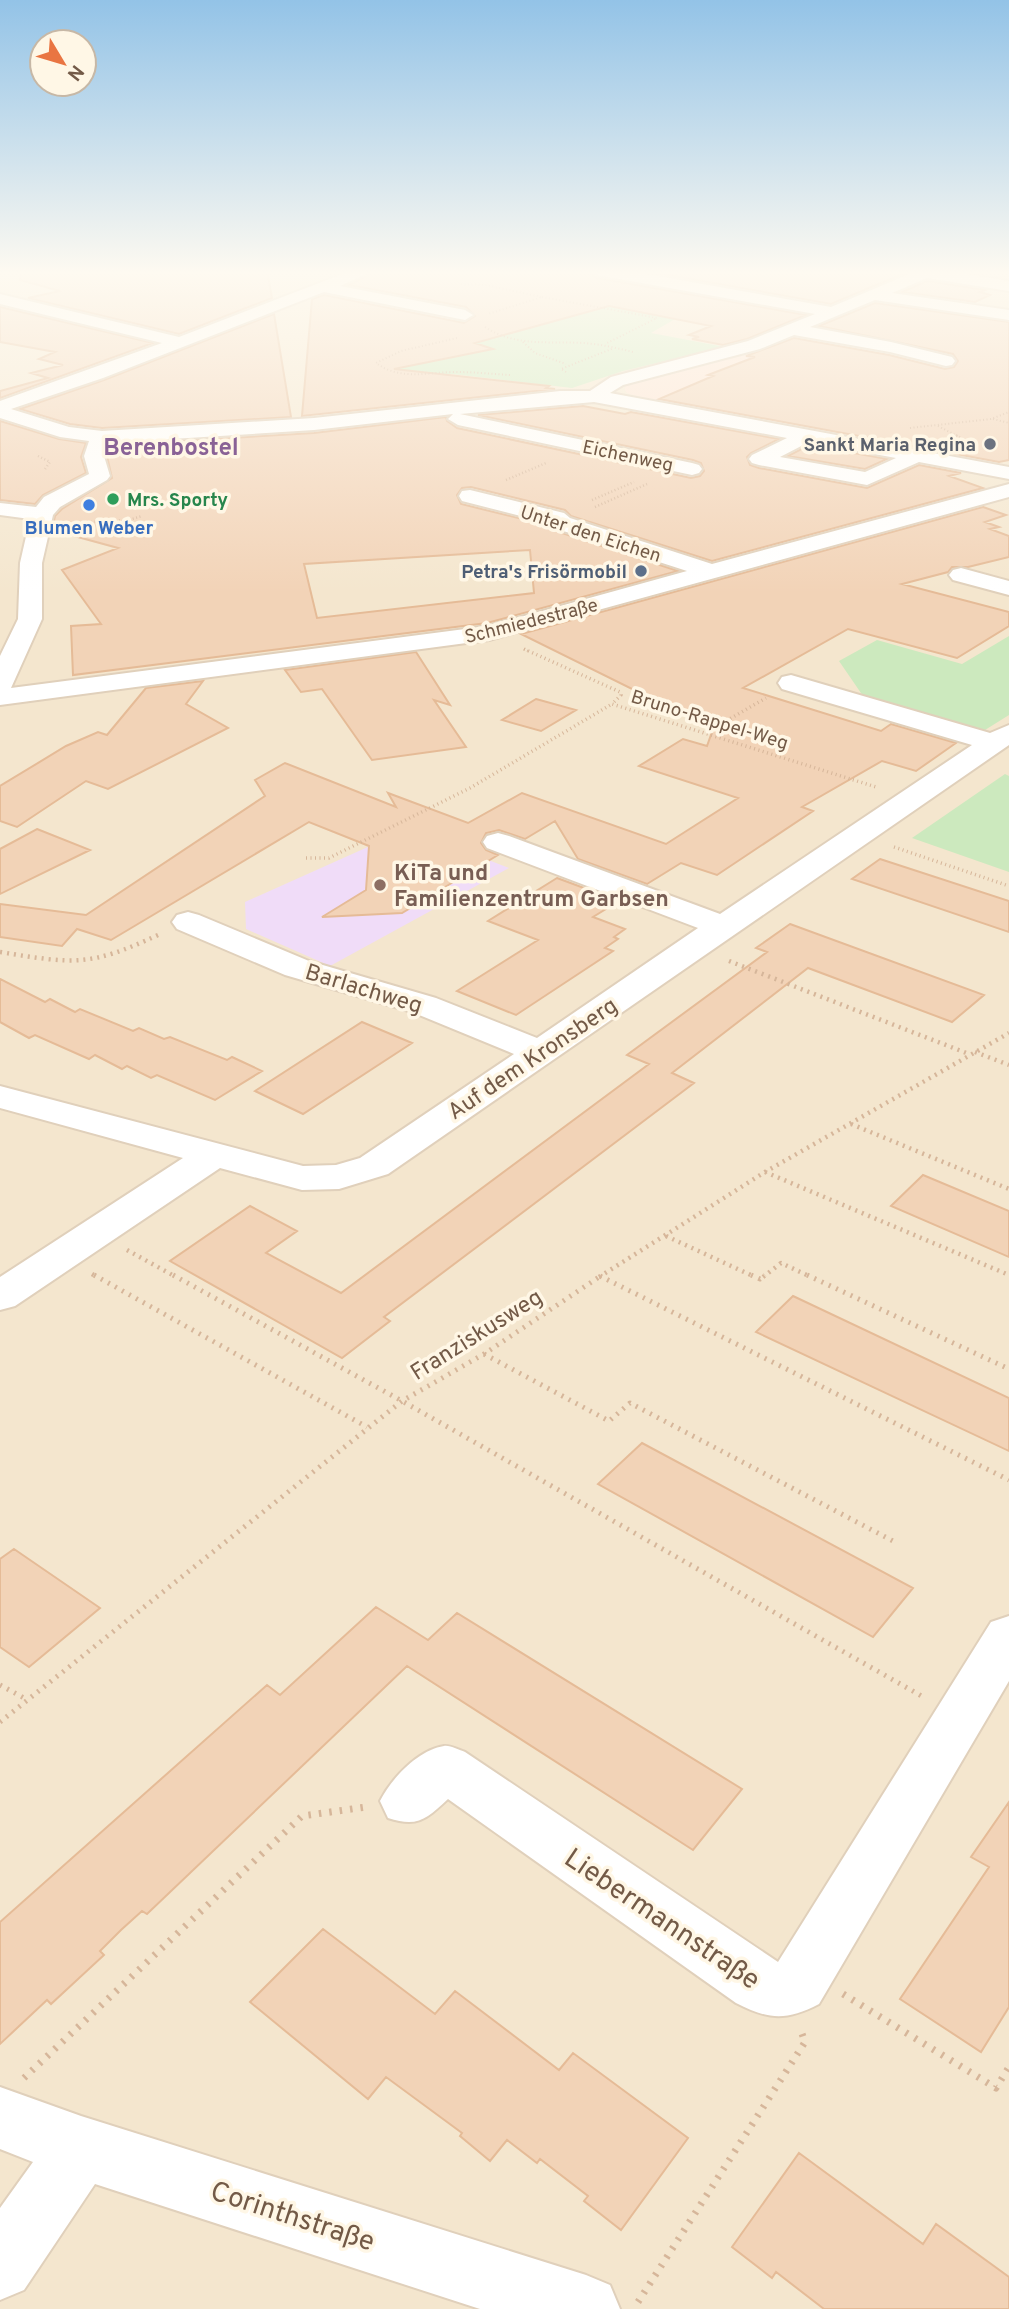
<svg xmlns="http://www.w3.org/2000/svg" width="1009" height="2309" viewBox="0 0 1009 2309" font-family="Overpass,sans-serif">
<style>
.residential{fill:#f4e6ce}
.commercial{fill:#fde3d3}
.education{fill:#f0dcf8}
.green{fill:#cce9be}
.building{fill:#f2d3b7;stroke:#e5bb97;stroke-width:2;fill-rule:evenodd}
.lines{fill:none;stroke-linecap:round;stroke-linejoin:round}
.minor-casing{stroke:#e0d0bb;stroke-width:4}
.path-far5{stroke:#d6b69a;stroke-width:2;stroke-dasharray:1 2.5;stroke-linecap:butt}
.path-far4{stroke:#d6b69a;stroke-width:2.5;stroke-dasharray:1 2.5;stroke-linecap:butt}
.path-far3{stroke:#d6b69a;stroke-width:3.5;stroke-dasharray:1 3.5;stroke-linecap:butt}
.path-far2{stroke:#d6b69a;stroke-width:4.5;stroke-dasharray:2 5;stroke-linecap:butt}
.path-far1{stroke:#d6b69a;stroke-width:5;stroke-dasharray:2 6;stroke-linecap:butt}
.path{stroke:#d6b69a;stroke-width:7;stroke-dasharray:2.5 8;stroke-linecap:butt}
.minor{fill:#fff;fill-rule:evenodd}
.worship-dot{fill:#6b7280;stroke:#fff7e6;stroke-width:2.5}
.leisure-dot{fill:#2e9e5b;stroke:#fff7e6;stroke-width:2.5}
.shop-dot{fill:#3f7fe0;stroke:#fff7e6;stroke-width:2.5}
.service-dot{fill:#5c6f8a;stroke:#fff7e6;stroke-width:2.5}
.education-dot{fill:#8d6e63;stroke:#fff7e6;stroke-width:2.5}
.labels{text-anchor:middle;stroke-width:7;stroke-linejoin:round;paint-order:stroke}
.far-worship-label{font-size:19px;font-weight:bold;fill:#5b616d;stroke:#fff7e6;text-anchor:end}
.far-street-label{font-size:19px;fill:#735a47;stroke:#fff7e6}
.far-leisure-label{font-size:19px;font-weight:bold;fill:#27864d;stroke:#fff7e6;text-anchor:start}
.far-shop-label{font-size:19px;font-weight:bold;fill:#366cbe;stroke:#fff7e6}
.far-service-label{font-size:19px;font-weight:bold;fill:#4e5e75;stroke:#fff7e6;text-anchor:end}
.education-label{font-size:23px;font-weight:bold;fill:#785e54;stroke:#fff7e6;text-anchor:start}
.street-label{font-size:23px;fill:#735a47;stroke:#fff7e6}
.far-district-label{font-size:24px;font-weight:bold;fill:#896296;stroke:#fff7e6}
.near-street-label{font-size:28px;fill:#735a47;stroke:#fff7e6}
</style>
<rect width="100%" height="100%" fill="#fcf3df"/>
<path class="residential" d="M0,270H1009V2309H0Z"/>
<path class="commercial" d="M765,348L842,361L714,412L638,397L627,393L625,390V387L647,378Z"/>
<path class="education" d="M408,829L509,868L330,966L246,929L245,902Z"/>
<path class="green" d="M543,292L675,319L651,333L725,347L623,371L572,388L452,374L415,380L346,369L465,315Z
M1009,636V715L985,730L863,696L839,661L877,640L962,664Z
M1005,774L1009,776V872L912,838Z"/>
<path class="building" d="M21,270H267L272,298L179,334L28,298L60,291L20,280Z
M377,270H586L597,278L806,315L747,339L723,345L692,339L699,337L689,335L711,326L609,306L475,343L493,349L394,369L549,386L546,388L555,389L302,416L312,299L324,295L464,323L475,316L466,307L349,285Z
M640,270H912L831,304Z
M927,281L985,290L980,292L990,295L975,302L902,292Z
M875,303L1009,322V460L999,462L659,399L713,376L708,375L755,357L746,356L794,338L889,355L945,369L954,367L958,361L953,354L819,326Z
M0,307L153,343L0,398V391L48,378L31,373L63,365L39,359L55,352L0,342Z
M274,314L291,417L102,428L70,424L20,409L104,380Z
M583,406L625,414L631,412L779,439L751,453L747,457L750,465L759,468L867,488L919,465L961,473L949,476L983,488L712,561L571,516L565,510L471,487L462,488L457,495L461,504L547,525L553,530L678,571L487,623L73,675L71,626L101,624L62,570L118,548L52,530L55,516L62,509L112,478L107,456L110,445L314,433L446,417L447,421L457,428L691,478L700,476L704,471L701,463L693,460L478,415ZM530,550L534,593L317,618L304,564Z
M0,421L59,439L86,443L81,457L86,473L43,495L35,504L0,500Z
M809,445L887,459L865,469L788,456Z
M983,507L1006,515L985,522L999,527L990,529L1009,536V557L968,567H952L948,572L902,584L1009,612V626L957,658L848,629L743,688L881,731L891,724L956,743L916,771L882,761L802,807L813,811L717,875L681,863L647,884L578,859L555,821L525,839L499,830L486,833L481,843L486,850L498,855L402,913L322,917L366,890L369,846L309,822L111,940L77,929L62,946L0,937V904L86,915L265,796L255,780L285,763L396,807L388,793L468,823L522,793L666,844L738,798L639,766L683,739L707,746L713,729L521,634Z
M416,652L450,705L434,700L466,747L372,760L322,689L301,692L285,670Z
M203,681L186,704L228,728L108,789L86,781L17,827L0,821V786L66,746L98,732L107,735L146,688Z
M536,699L576,710L541,731L502,720Z
M37,829L90,850L0,894V849Z
M880,859L1009,901V932L852,879Z
M557,878L619,901L593,917L625,929L614,937L618,939L605,948L613,951L516,1015L457,991L538,940L488,921Z
M790,924L984,995L952,1022L808,968L672,1073L694,1083L384,1317L390,1321L342,1358L170,1261L250,1206L297,1231L266,1253L341,1293L649,1064L627,1055L767,952L756,948Z
M0,979L45,1002L50,999L75,1012L80,1009L133,1031L139,1028L164,1039L170,1037L227,1060L232,1057L262,1071L215,1100L157,1075L151,1078L127,1066L122,1069L95,1055L89,1059L35,1035L29,1038L0,1022Z
M362,1022L412,1043L303,1114L255,1091Z
M923,1175L1009,1211V1257L891,1206Z
M793,1296L1009,1398V1451L756,1332Z
M642,1443L913,1588L873,1637L598,1484Z
M14,1549L100,1608L29,1667L0,1647V1559Z
M376,1607L428,1640L457,1613L742,1789L693,1850L407,1666L147,1914L142,1911L121,1930L100,1951L104,1955L51,2004L47,2000L0,2044V1922L267,1685L280,1695Z
M1009,1802V2007L981,2052L900,1999L989,1867L971,1857Z
M323,1929L435,2014L455,1991L559,2070L573,2053L688,2138L621,2230L584,2201L588,2196L540,2159L537,2163L507,2140L490,2161L460,2136L462,2133L386,2077L368,2099L250,2002Z
M799,2153L923,2244L936,2224L1009,2277V2309H824L776,2272L772,2278L732,2247Z"/>
<g class="lines">
<g class="minor-casing">
<path id="minor" d="M353,270H375L340,286L465,310L473,315L465,320L324,292L103,378L11,409L69,427L102,431L314,418L560,391H590L611,377L748,341L815,314L597,275L589,270H624L831,307L919,270H941L1009,281V291L927,278L892,293L1009,310V320L875,300L810,327L891,342L952,357L955,361L952,365L946,366L890,352L794,335L760,349L623,385L610,393L1009,467V479L919,462L867,485L759,465L752,463L749,459L752,455L787,438L594,402L460,414L692,463L699,465L702,469L699,473L692,475L458,425L448,419L453,414L314,430L108,443L104,456L110,476L107,480L60,507L53,515L42,563V619L11,688L488,626L687,571L554,528L548,523L462,501L459,496L462,491L470,490L564,513L570,518L712,564L1009,484V497L489,640L0,705V656L18,619L20,563L30,519L0,515V503L36,507L44,497L89,474L84,456L89,441L60,437L0,418V401L162,343L0,304V294L179,337ZM809,442L896,458L865,472L780,457Z
M961,568L1009,581V595L953,580L949,575L953,570Z
M791,675L990,733L1009,725V745L388,1174L339,1189L302,1190L220,1168L15,1306L0,1310V1277L183,1158L0,1108V1086L303,1166L336,1165L360,1158L514,1054L412,1012L285,975L177,929L172,922L177,915L188,912L199,915L309,961L436,998L537,1038L698,928L487,848L483,842L487,836L498,833L509,836L720,914L972,745L782,689L778,683L782,677Z
M1009,1616V1681L819,2004C786,2021 769,2020 736,2003L448,1799C426,1819 418,1828 388,1818L380,1801C391,1779 418,1750 444,1746C450,1745 459,1750 465,1752L778,1962L991,1622Z
M0,2087L81,2116L586,2275L610,2285L620,2309H480L95,2184L24,2290L0,2300V2208L33,2162L0,2149Z"/>
</g>
<path class="path-far5" d="M461,284L485,285L542,297L488,314
M542,297L657,318L605,344
M485,327C515,347 549,341 583,343C600,344 617,348 633,352
M457,338L401,351L376,363C401,381 427,372 456,372C474,372 493,374 511,375
M523,342L535,353L566,364
M566,372L561,369L614,348
M993,419L1009,423
M938,426L959,437
M910,428L991,419L1009,412"/>
<path class="path-far4" d="M956,435L961,438
M38,456L50,462L45,469
M506,480L546,463
M592,500L634,482
M595,507L647,484
M70,523L129,520L142,516
M524,649L528,651"/>
<path class="path-far3" d="M524,649L620,692L621,695L612,704L876,787
M707,732L766,698
M894,847L1009,886
M306,858H329L470,788L612,704"/>
<path class="path-far2" d="M0,952C74,964 89,967 158,935
M729,961L969,1054
M975,1052L1009,1065
M851,1124L1009,1189
M765,1172L1009,1275
M666,1236L755,1277
M127,1250L176,1277
M92,1274L97,1277
M599,1277L765,1172L1009,1033
M763,1277L781,1263L811,1277"/>
<path class="path-far1" d="M94,1275L367,1427
M173,1275L402,1401L925,1698
M751,1275L760,1279L765,1275
M807,1275L1009,1369
M600,1276L1009,1480
M484,1354L609,1421L630,1403L893,1541
M0,1685L26,1699
M0,1722L402,1401L484,1354L602,1275"/>
<path class="path" d="M843,1994L996,2088L1009,2067
M24,2078L302,1816L366,1807
M638,2302L805,2042L801,2031"/>
<use href="#minor" class="minor"/>
</g>
<linearGradient id="sky" x2="0" y2="1"><stop stop-color="#93c3e7"/><stop offset="0.46" stop-color="#fefaf1"/><stop offset="1" stop-color="#fefaf1" stop-opacity="0"/></linearGradient>
<rect width="1009" height="593" fill="url(#sky)"/>
<circle class="worship-dot" cx="990" cy="444" r="7"/>
<circle class="leisure-dot" cx="113" cy="499" r="7"/>
<circle class="shop-dot" cx="89" cy="505" r="7"/>
<circle class="service-dot" cx="641" cy="571" r="7"/>
<circle class="education-dot" cx="380" cy="885" r="7"/>
<g class="labels">
<g class="far-worship-label">
<text x="976" y="451">Sankt Maria Regina</text>
</g>
<g class="far-street-label">
<text transform="translate(628 455) rotate(12)" y="7">Eichenweg</text>
<text transform="translate(591 533) rotate(18)" y="7">Unter den Eichen</text>
<text transform="translate(531 620) rotate(-14)" y="7">Schmiedestraße</text>
<text transform="translate(710 719) rotate(17)" y="7">Bruno-Rappel-Weg</text>
</g>
<g class="far-leisure-label">
<text x="127" y="506">Mrs. Sporty</text>
</g>
<g class="far-shop-label">
<text x="89" y="534">Blumen Weber</text>
</g>
<g class="far-service-label">
<text x="627" y="578">Petra's Frisörmobil</text>
</g>
<g class="education-label">
<text x="394" y="880">KiTa und<tspan x="394" dy="26">Familienzentrum Garbsen</tspan></text>
</g>
<g class="street-label">
<text transform="translate(364 988) rotate(17)" y="8">Barlachweg</text>
<text transform="translate(532 1058) rotate(-34)" y="8">Auf dem Kronsberg</text>
<text transform="translate(476 1334) rotate(-32)" y="8">Franziskusweg</text>
</g>
<g class="far-district-label">
<text x="171" y="455">Berenbostel</text>
</g>
<g class="near-street-label">
<text transform="translate(663 1918) rotate(34)" y="10">Liebermannstraße</text>
<text transform="translate(293 2215) rotate(18)" y="10">Corinthstraße</text>
</g>
</g>
<g transform="translate(63 63) rotate(128)"><circle r="33" fill="#fff7e6" stroke="#c7b8a6" stroke-width="2"/>
<path d="M0-5L12 26L0 18L-12 26Z" fill="#e97542"/>
<text y="-10" font-size="19" font-weight="bold" text-anchor="middle" fill="#735a47">N</text>
</g>
</svg>
